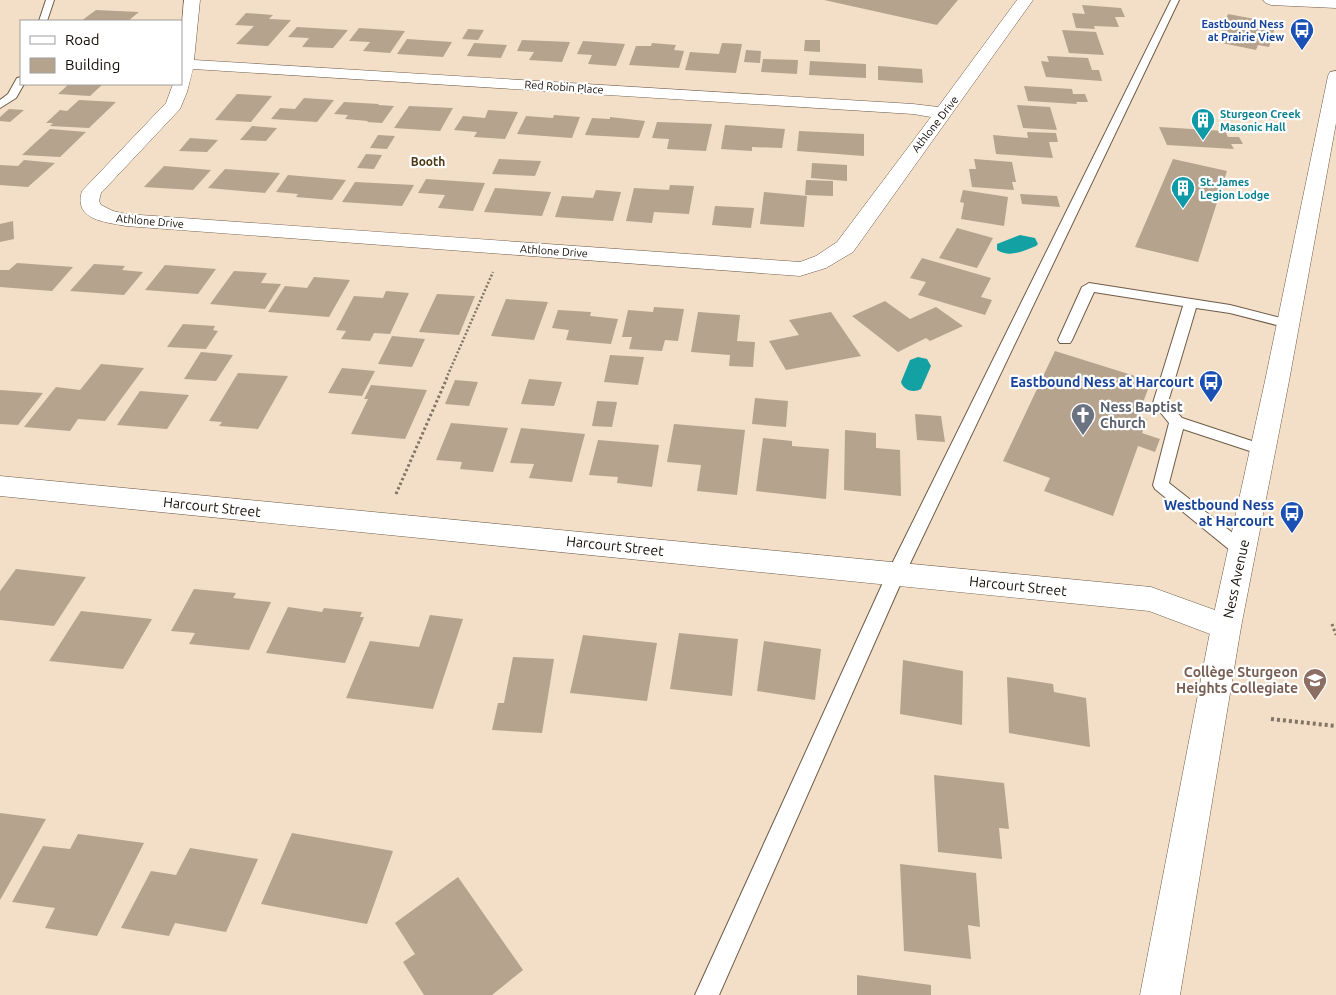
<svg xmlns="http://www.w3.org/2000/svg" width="1336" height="995" viewBox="0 0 1336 995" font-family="Ubuntu,sans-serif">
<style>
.water{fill:#14a1a4}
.building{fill:#b6a38d}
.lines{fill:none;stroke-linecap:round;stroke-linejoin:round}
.lane-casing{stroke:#6e5c48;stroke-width:2}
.street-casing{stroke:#6e5c48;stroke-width:1}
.secondary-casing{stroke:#6e5c48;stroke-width:1}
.path-far2{stroke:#837566;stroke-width:2.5;stroke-dasharray:2 2;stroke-linecap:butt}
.path-far1{stroke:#837566;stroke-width:3;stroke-dasharray:2.5 2.5;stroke-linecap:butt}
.path{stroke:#837566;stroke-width:4;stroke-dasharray:3 3;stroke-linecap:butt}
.lane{fill:#fff;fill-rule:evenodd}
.street{fill:#fff;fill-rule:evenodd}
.secondary{fill:#fff;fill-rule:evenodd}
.labels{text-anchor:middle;stroke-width:4.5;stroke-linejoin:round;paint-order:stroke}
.far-transit-label{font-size:11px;font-weight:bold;fill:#164399;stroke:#fff;text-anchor:end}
.far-street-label{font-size:11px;fill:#140d06;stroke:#fff}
.far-culture-label{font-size:11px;font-weight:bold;fill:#0d838f;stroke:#fff;text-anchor:start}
.far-neighbourhood-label{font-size:12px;font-weight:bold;fill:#4a3610;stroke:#fff}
.transit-label{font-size:14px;font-weight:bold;fill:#164399;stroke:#fff;text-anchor:end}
.worship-label{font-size:14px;font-weight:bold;fill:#5b616d;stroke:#fff;text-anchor:start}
.street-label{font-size:14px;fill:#140d06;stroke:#fff}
.education-label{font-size:14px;font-weight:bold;fill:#785e54;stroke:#fff;text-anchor:end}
</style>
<rect width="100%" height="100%" fill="#f3dec7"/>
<path class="water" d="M1020,235L1035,238L1038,244L1036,246C1023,251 1010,258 997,250V244Z
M918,357L927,359L931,366L921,389C914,393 904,391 901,382L910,360Z"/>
<path class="building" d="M824,0H958L937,25Z
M1082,5L1121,8L1125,17H1115L1119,27L1094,26L1095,29L1076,28L1072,13L1085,14Z
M96,10L139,12L128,21H81Z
M246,13L273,15L269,19L291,20L268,46L236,44L254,26L235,25Z
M1228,14L1276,23L1269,47L1258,45L1256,50L1217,42Z
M297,27L348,30L333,48L302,47L309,38L288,37Z
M359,28L405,31L390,53L363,51L370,42L349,41Z
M468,29L484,30L478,40L462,39Z
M1062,30L1096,32L1104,55L1069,53Z
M407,39L452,42L443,57L397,54Z
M522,40L570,42L562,62L529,60L534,52L517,51Z
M805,40H820V52L804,51Z
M583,41L625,44L616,66L588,64L592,55L577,54Z
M474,43L507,45L501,58L467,56Z
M652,43L676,45L674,50L684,51L679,68L629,65L636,46H651Z
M722,43L742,44L736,73L685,70L690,52L719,54Z
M746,50L761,51L760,63L744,62Z
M1047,56L1088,58L1092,70H1099L1102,81L1046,77L1041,61L1049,62Z
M763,59L798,60L797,74L761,72Z
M810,61L866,64V78L809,75Z
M878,66L922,69L923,83L878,80Z
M69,84H103L90,96L58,94Z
M1024,86L1072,89L1073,94H1085L1088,102H1076L1077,104L1028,101Z
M237,94L272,96L251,122L215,120Z
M304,98L334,100L317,122L271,119L280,108L295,109Z
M79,100L116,102L89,128L50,126L53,123H46L60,110L67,111Z
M344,102L379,104L378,105L394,106L382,123L367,122L368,121L345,119L348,115L334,114Z
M1017,105L1050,107L1057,130L1023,128Z
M409,106L453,108L440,131L394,128Z
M9,109L24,110L10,122L0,121V117Z
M488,110L518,112L505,139L474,137L477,132L454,130L463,116L485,118Z
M554,115L580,117L572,138L517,134L526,116L553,118Z
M610,117L645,121L639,138L585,135L592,118L610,119Z
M657,122L712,124L706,151L667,149L669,139L652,138Z
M725,125L785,129L782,148L752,147V151L721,149Z
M252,126L277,128L266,141L240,140Z
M1159,127L1225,131L1228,137H1239L1243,144H1231L1234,149L1167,145Z
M50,129L86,132L60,157L22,155Z
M799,131L864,134V156L797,151Z
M1027,132L1056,133L1058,142H1049L1053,158L996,154L993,135L1028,138Z
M378,135L395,136L387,149L370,148Z
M190,138L218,140L207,152L179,151Z
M366,154L382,155L374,169L357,168Z
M499,159L541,161L535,176L492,174Z
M974,159L1012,162L1016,182H1012L1014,190L972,187L969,169H976Z
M1173,159L1227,171L1198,262L1135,247Z
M24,160L55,163L28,187L0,185V165L18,166Z
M812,163L847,165V181L811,178Z
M164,166L211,170L193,190L144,187Z
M225,169L280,173L265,193L208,188Z
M288,175L346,180L332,200L296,197L298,194L276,192Z
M426,179L485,183L473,211L438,208L445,195L418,193Z
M806,180L833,181V196L805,195Z
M355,182L414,185L402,206L342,202Z
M670,185L694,186L689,214L654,212L652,223L626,221L634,188L669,190Z
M495,188L551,192L542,216L484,212Z
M596,190L621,192L613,221L555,217L562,196L593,198Z
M963,190L1008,197L1004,226L961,219L964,203L960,202Z
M764,192L807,196L804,227L760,224Z
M1020,194L1057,196L1060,207L1022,204Z
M715,206L754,208L751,228L712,225Z
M13,221L14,239L0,242V224Z
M957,228L993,238L977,268L939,258Z
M922,258L991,278L981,297L992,300L985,315L918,295L926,282L910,278Z
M17,263L73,267L52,291L0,287V270H9Z
M94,264L125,266L122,270L143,272L124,295L70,291Z
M165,265L216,269L198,294L145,290Z
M234,271L267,273L261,283L281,284L265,309L210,304Z
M314,277L350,280L329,317L268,312L285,286L307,288Z
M386,291L409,293L390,334L374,333L370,341L341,339L346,331L336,330L354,296L383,298Z
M437,294L475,296L459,335L419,332Z
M506,299L548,302L534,340L491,336Z
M885,301L910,319L936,307L963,326L930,341L926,338L898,352L852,316Z
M654,307L684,309L678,341L665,340L662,351L629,349L632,337H622L628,310L653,312Z
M558,310L591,312L590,316L618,319L611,344L566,340L569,330L552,328Z
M698,312L740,315L737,341L755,342L753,367L729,366L730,355L691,352Z
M831,312L861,356L786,370L769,341L799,335L789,320Z
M183,324L215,326L213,330L218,331L206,349L167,347Z
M392,336L425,339L412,367L378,364Z
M1055,351L1151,381L1138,416L1147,419L1142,433L1160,439L1155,452L1138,446L1113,516L1044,491L1050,478L1003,461Z
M201,352L233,355L216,381L184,379Z
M610,355L644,357L638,385L604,382Z
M101,364L144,368L105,421L78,419L70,431L24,427L56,387L80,390Z
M342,368L375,371L362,396L328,393Z
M238,373L288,376L258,429L219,426L222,422L209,421Z
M529,379L562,382L554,406L521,404Z
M455,380L478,382L469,406L445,404Z
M371,385L427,390L405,439L351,434L368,399H364Z
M0,390L43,393L18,425L0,424Z
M140,391L189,395L167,429L117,425Z
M755,398L788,401L786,427L752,424Z
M597,401L617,402L612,427L592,426Z
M915,414L941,416L945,442L917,440Z
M451,423L508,428L493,472L460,469L462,462L436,460Z
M674,424L745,430L737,495L697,491L701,465L667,462Z
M521,428L585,434L572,482L529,478L534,464L510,463Z
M845,430L876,433V448L900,450L901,496L844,490Z
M763,438L792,441V446L829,449L826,499L756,491Z
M598,440L659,445L652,487L617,483L618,477L589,475Z
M16,569L86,577L54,626L0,620V591Z
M194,589L236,593L233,598L271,602L249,650L189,644L195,633L171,631Z
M288,607L322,612L324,608L362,612L360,617H364L345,663L266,653Z
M81,611L152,619L123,669L49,661Z
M430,615L463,619L433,709L346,698L370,641L419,647Z
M679,633L738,639L732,696L670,689Z
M583,635L657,643L647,701L570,693Z
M764,641L821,649L815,700L757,691Z
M513,657L554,659L542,733L492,730L498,703H504Z
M903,660L963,671L962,725L900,714Z
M1007,677L1053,684L1054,692L1086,698L1090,747L1009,733Z
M934,775L1004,783L1009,829L999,828L1002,859L938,852Z
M0,813L46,819L0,900Z
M292,833L393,851L367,924L261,904Z
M78,834L144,843L97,936L45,928L55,908L12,902L43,846L70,849Z
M190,848L258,859L226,932L175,923L169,936L121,928L151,871L176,875Z
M900,864L976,873L980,927L968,925L971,959L904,951Z
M458,877L523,970L492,995H424L403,962L415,954L395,923Z
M857,975L931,985V995H857Z"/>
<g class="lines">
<g class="lane-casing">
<path id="lane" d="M46,0H54L47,21H39Z
M1171,0H1179L904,576L719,995H695L886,576Z
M21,77V84H24L16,98L0,108V100L8,94L17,78Z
M1089,283L1230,305L1293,321L1295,324L1288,328L1230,313L1196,308L1168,402L1182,418L1267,446L1270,450L1267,454L1262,455L1183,429L1169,483L1248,545L1251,550L1248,555L1242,557L1236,555L1155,489L1153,485L1169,423L1153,403L1183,306L1094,292L1072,340L1070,343H1060L1058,340L1082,287Z"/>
</g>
<g class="street-casing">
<path id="street" d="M184,0H200L194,60L913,104L938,107L1017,0H1033L853,252L826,268L800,276L126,226C105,222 73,220 82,191L166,103L173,84H181V34ZM193,69L913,114L931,117L837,242L816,256L800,262L126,214L113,211L101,205L99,201L101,193L180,109L187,92Z
M1263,0H1336V8L1271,5L1266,3Z
M0,476L1151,587L1237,618L1241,627L1237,636L1226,640L1149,611L0,496Z"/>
</g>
<g class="secondary-casing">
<path id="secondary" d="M1336,71V123L1289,381L1241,627L1180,995H1140L1211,627L1265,381L1328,76L1330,72Z"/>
</g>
<path class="path-far2" d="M446,379L493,272"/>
<path class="path-far1" d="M396,494L447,378
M1332,624L1336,635"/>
<path class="path" d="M1271,719L1336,726"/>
<use href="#lane" class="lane"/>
<use href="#street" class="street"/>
<use href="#secondary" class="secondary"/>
</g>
<defs>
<g id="bus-pin" transform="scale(1.25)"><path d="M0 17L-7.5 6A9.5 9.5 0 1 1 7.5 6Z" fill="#1a4fb4" stroke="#fff"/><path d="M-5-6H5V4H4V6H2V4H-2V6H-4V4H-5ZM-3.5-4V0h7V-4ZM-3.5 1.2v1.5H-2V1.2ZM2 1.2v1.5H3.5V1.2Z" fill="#fff"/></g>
<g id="building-pin" transform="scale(1.25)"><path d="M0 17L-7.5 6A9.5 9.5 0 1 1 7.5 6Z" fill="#0f9aa8" stroke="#fff"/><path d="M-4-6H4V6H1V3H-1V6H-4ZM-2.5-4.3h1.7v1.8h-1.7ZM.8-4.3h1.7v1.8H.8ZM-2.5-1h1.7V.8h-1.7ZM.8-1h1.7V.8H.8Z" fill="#fff"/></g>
<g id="church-pin" transform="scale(1.25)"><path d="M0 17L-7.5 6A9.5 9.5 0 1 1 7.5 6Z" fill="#6b7280" stroke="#fff"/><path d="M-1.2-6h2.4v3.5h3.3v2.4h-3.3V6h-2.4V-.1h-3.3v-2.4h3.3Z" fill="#fff"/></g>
<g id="school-pin" transform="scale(1.25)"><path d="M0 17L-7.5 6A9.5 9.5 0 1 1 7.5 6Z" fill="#8d6e63" stroke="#fff"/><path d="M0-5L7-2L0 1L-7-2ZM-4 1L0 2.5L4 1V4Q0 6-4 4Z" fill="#fff"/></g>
</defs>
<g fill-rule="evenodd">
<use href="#bus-pin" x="1302" y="30"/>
<use href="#building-pin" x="1203" y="120"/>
<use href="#building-pin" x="1183" y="188"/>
<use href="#bus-pin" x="1211" y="382"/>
<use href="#church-pin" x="1083" y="415"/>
<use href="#bus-pin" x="1292" y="513"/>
<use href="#school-pin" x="1315" y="680"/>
</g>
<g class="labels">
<g class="far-transit-label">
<text x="1284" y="28">Eastbound Ness<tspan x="1284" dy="13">at Prairie View</tspan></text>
</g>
<g class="far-street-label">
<text transform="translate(564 87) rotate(4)" y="4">Red Robin Place</text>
<text transform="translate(935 124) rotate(-52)" y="4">Athlone Drive</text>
<text transform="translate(150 221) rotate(5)" y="4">Athlone Drive</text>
<text transform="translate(554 251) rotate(4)" y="4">Athlone Drive</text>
</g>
<g class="far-culture-label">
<text x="1220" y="118">Sturgeon Creek<tspan x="1220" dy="13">Masonic Hall</tspan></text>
<text x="1200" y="186">St. James<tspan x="1200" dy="13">Legion Lodge</tspan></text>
</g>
<g class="far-neighbourhood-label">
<text x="428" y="166">Booth</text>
</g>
<g class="transit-label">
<text x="1194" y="387">Eastbound Ness at Harcourt</text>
<text x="1274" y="510">Westbound Ness<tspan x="1274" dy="16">at Harcourt</tspan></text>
</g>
<g class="worship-label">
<text x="1100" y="412">Ness Baptist<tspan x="1100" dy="16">Church</tspan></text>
</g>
<g class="street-label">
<text transform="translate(212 507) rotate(6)" y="5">Harcourt Street</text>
<text transform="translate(615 546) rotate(6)" y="5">Harcourt Street</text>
<text transform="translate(1236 579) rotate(-78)" y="5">Ness Avenue</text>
<text transform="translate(1018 586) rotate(6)" y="5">Harcourt Street</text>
</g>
<g class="education-label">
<text x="1298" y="677">Collège Sturgeon<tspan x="1298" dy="16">Heights Collegiate</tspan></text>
</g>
</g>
<rect x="20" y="20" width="162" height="65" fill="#ffffff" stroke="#a19e9b"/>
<rect x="30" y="36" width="25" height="8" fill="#ffffff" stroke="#a19e9b"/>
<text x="65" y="45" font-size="15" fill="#140d06">Road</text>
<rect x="30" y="58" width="25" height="15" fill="#b6a38d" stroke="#a19e9b"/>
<text x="65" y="70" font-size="15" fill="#140d06">Building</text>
</svg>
